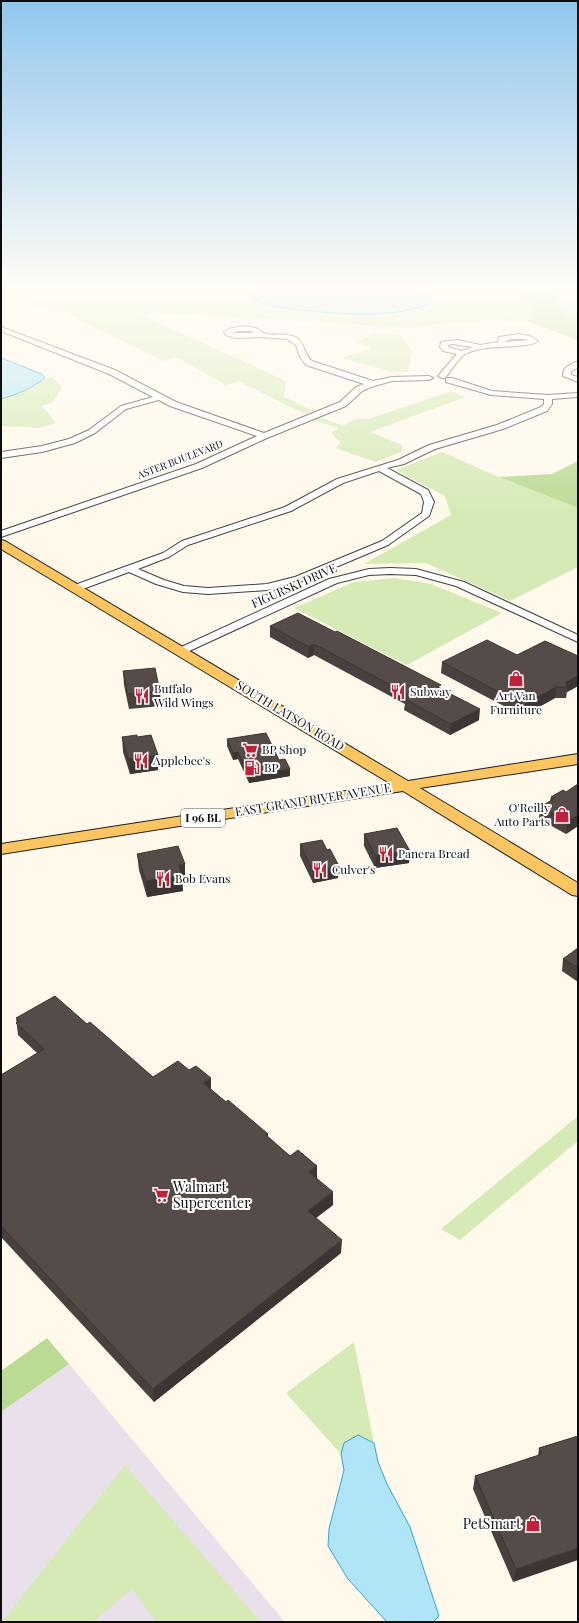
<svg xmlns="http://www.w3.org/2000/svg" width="579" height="1623" viewBox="0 0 579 1623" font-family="'Playfair Display',serif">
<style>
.industrial{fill:#e9e0ec}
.green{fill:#d6eab6}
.forest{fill:#bbdb95}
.water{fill:#b0e4f7;stroke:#36a2cf}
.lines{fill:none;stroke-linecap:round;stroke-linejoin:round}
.minor-casing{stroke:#404040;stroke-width:2}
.major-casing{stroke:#1e1e1e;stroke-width:2}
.minor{fill:#fff;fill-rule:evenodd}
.major{fill:#fbc561;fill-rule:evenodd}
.wall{fill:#49413f}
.shaded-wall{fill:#3c3533}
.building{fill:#554c49;stroke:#3c3533}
.labels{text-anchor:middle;stroke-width:4;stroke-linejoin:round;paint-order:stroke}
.far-street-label{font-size:10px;fill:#0d0d0d;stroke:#fff}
.shield{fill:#fff;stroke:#565656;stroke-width:1}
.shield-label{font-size:11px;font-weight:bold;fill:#0d0d0d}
.street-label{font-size:12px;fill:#0d0d0d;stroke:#fff}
.poi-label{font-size:12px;fill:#0d0d0d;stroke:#fff;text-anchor:start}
.near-poi-label{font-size:14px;fill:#0d0d0d;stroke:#fff;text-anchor:start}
</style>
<rect width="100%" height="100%" fill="#fff9ec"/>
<path class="industrial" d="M69,1364L285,1622H1V1412Z"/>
<path class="green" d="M16,286H179L201,292L226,289L230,286H271L253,295L267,306L329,313L372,314L416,309L430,304L421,292L391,286H511L512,294L528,298L535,315L526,321L448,323L411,328L205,315H162L137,313L286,381L284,397L314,411L304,414L239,381L226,385L176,357L163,361L59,310L35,308L29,304L40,295Z
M578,288V319L563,313L552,290Z
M374,333L399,334L412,351L408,372H391L342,358L372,348L357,343Z
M53,377L62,388L53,402L42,406L56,423L39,428L1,426V399C12,395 23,392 34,387C42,383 43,379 53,377Z
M452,391L465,397L370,432L402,445L403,451L376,462L335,448L341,443L331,433L339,428L313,420L320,417L343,426L354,419H368Z
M442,452L499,477L578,508V567L510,601L426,563L364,564L451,515L445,496L396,470Z
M395,578L431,584L502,613L407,665L294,608L354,582Z
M578,1116V1141L460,1240L441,1229Z
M354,1342L374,1443L358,1435L344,1443L341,1454L286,1393Z
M125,1465L261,1622H156L132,1589L93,1622H2Z"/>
<path class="forest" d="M179,286H230L226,289L201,292Z
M511,286H578V288L552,291L563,313L578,319V340L526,321L535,315L528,298L512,294Z
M578,461V508L499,477L552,474Z
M47,1338L69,1364L1,1412V1371Z"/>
<path class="water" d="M271,286L402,287L421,292L430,297V304C390,318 346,315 305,310C287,308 270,307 254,300L253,295Z
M1,358L42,374L45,378C32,389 17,394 1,399Z
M358,1435L374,1443L378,1462L387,1484L410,1527L439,1616L433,1622H387L348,1579L328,1546L329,1529L344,1470L341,1454L344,1443Z"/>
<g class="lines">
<g class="minor-casing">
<path id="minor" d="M1,327L115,370L176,402L264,433L340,402L356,387L364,384L306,365L300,357L296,345L287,339L260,337L235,338L226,335L224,332C232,326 249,325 258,329C261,331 262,333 266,334C276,336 287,332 297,338C305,344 304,355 312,361L373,381L392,377L429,376L433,378L429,380L392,381L371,387L362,391L346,406L267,438L202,468L1,537V531L196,464L257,436L170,406L159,400L126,409L95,433L75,443L42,452L1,458V452L42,446L69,439L89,430L121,406L153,397L109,374L1,331ZM238,331H250L254,333H232Z
M519,334L530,336L538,341C526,350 484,343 465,354C458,359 451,371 445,378H442L438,376L457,354L443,351L440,347L441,342L458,340L480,345L498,342L499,337ZM510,339H523L529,340L505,342ZM453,344L473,347L462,351L448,347V345Z
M575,362H578V367L571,372V375L578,377V382L563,376L564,369Z
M446,378H452L492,391L548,395L578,393V397L552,399V404L547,411L503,429L435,449L404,464L387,468L428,490L434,502L429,516L388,545L303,581L267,590L208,594L183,592L156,584L129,572L80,590L76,591L71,588L72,586L163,553L182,541L285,507L337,479L398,460L429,445L497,425L541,407L544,404V399L491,395L446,382ZM379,471L421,494L424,502L422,513L382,541L295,577L267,584L208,588L184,586L164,580L138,569L169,557L188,545L291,511L343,483Z
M390,568L416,569L464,582L578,635V642L456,586L416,575L390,574L369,575L337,583L185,653L181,654L175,651L177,649L329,579L369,569Z"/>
</g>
<g class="major-casing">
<path id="major" d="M1,540L5,541L408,781L578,754V764L420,788L578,883V896L572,895L403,791L1,854V844L391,784L1,549Z"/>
</g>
<use href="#minor" class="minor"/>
<use href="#major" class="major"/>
</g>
<path class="wall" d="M270,626L441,688L479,720L450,735L404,710L405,704L314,655L308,658L270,637Z
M517,655L578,656V686L567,692L566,698H555L523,716L441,673L442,662Z
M123,671L160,692L161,706L129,709L124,685Z
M122,737H137L158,770L130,774L123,752Z
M227,739L279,760L290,776L249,783L238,759L233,760L227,746Z
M578,784V826L566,834L539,819L540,807L550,801L551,797L566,792Z
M364,834L409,863L375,868L364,846Z
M300,844L338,878L313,883L300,856Z
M137,854L185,880L182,881L183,891L147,897L139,870Z
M578,948V982L562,971L563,959Z
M16,1018L87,1024L153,1077L211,1089L226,1102L268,1134V1137L290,1156L317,1166V1178L333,1205L316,1218L341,1253L154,1402L1,1237V1075L37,1053L18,1035Z
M578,1436L513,1582L473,1489L475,1476L538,1456L539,1448Z"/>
<path class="shaded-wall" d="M314,644V655L308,658L309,647Z
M578,676V686L567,692V687L566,682Z
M556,687L555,698L523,716L524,705Z
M480,709L479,720L450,735L451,724Z
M238,752V759L233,760V753Z
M158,755V770L130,774L128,759Z
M290,769V776L249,783V776Z
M578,815V826L566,834L567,822Z
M410,851L409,863L375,868L376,856Z
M185,864V880L182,881L183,891L147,897L146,881L179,865Z
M339,866L338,878L313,883V871Z
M211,1078V1090L203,1083Z
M317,1166V1179L309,1172Z
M333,1192V1205L308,1224V1211Z
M342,1240L341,1253L154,1402L153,1389Z
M578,1548V1560L513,1582L516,1569Z"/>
<path class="building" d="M298,613L335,632L337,631L441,685L437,687L480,709L451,724L405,699L411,696L314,644L309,647L270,626Z
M487,640L517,655L545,641L578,656V676L566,682L567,687H556L524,705L442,662Z
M155,668L160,692L128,694L123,671Z
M266,733L279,760L285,759L290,769L249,776L238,752L233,753L227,739Z
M137,735V737L151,735L158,755L128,759L122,737Z
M578,784V815L567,822L540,807L554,799L551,797L563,790L566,792Z
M397,828L410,851L376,856L364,834Z
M322,840L327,850L330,849L339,866L313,871L300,844Z
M178,846L185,864L179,865L182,875L146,881L137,854Z
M578,948V968L563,959Z
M55,996L87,1024L90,1022L153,1077L178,1061L189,1070L196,1066L211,1078L203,1083L226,1102L228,1100L268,1134L266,1135L290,1156L298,1150L317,1166L309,1172L333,1192L308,1211L342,1240L153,1389L1,1226V1075L44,1049L16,1023L19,1021L16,1018Z
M578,1436V1548L516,1569L475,1476L542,1454L539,1448Z"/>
<linearGradient id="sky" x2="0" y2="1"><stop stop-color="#91c7ee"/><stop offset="0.56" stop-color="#fffcf6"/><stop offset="1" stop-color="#fffcf6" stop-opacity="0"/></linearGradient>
<rect width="579" height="513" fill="url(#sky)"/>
<defs>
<g id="shop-bare" transform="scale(1.2)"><path d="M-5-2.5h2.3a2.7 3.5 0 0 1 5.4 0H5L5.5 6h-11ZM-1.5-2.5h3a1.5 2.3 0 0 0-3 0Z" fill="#be233a" stroke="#fff" stroke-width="2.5" paint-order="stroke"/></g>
<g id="restaurant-bare" transform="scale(1.2)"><path d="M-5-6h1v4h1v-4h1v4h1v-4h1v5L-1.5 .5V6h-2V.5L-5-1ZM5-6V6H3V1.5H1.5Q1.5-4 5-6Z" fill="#be233a" stroke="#fff" stroke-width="2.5" paint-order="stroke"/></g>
<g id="supermarket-bare" transform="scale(1.2)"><path d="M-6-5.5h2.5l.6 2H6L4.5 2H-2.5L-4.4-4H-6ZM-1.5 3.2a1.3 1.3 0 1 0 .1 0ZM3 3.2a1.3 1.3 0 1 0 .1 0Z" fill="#be233a" stroke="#fff" stroke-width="2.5" paint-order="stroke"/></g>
<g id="fuel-bare" transform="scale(1.2)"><path d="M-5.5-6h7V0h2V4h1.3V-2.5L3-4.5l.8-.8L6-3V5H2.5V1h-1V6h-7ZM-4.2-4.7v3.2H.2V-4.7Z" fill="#be233a" stroke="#fff" stroke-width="2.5" paint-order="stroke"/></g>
</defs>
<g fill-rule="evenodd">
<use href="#shop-bare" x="516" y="679"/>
<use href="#restaurant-bare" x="398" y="692"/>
<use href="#restaurant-bare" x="142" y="696"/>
<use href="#supermarket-bare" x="250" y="750"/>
<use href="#restaurant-bare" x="141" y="761"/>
<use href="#fuel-bare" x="252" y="768"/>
<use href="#shop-bare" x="562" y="815"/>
<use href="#restaurant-bare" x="386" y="854"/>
<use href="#restaurant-bare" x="320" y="870"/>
<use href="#restaurant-bare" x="163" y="879"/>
<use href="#supermarket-bare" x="161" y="1195"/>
<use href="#shop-bare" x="533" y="1524"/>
</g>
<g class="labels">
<g class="far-street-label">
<text transform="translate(180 459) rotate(-21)" y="4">ASTER BOULEVARD</text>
</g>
<rect class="shield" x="181" y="809" width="44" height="18" rx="3"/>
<g class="shield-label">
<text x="203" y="822">I 96 BL</text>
</g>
<g class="street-label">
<text transform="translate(294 586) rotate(-24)" y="4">FIGURSKI DRIVE</text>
<text transform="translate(290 716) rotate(31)" y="4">SOUTH LATSON ROAD</text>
<text transform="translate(313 800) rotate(-9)" y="4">EAST GRAND RIVER AVENUE</text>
</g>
<g class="poi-label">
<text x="154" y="693">Buffalo<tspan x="154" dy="14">Wild Wings</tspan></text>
<text x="410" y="696">Subway</text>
<text x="516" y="700" text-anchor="middle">Art Van<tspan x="516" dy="14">Furniture</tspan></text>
<text x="262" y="754">BP Shop</text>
<text x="153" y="765">Applebee's</text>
<text x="264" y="772">BP</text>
<text x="550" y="812" text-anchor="end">O'Reilly<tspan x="550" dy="14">Auto Parts</tspan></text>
<text x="398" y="858">Panera Bread</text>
<text x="332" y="874">Culver's</text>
<text x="175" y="883">Bob Evans</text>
</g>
<g class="near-poi-label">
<text x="173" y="1192">Walmart<tspan x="173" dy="16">Supercenter</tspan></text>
<text x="521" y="1529" text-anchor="end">PetSmart</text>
</g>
</g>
<rect width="579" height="1623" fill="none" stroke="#0d0d0d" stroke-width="4"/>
</svg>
